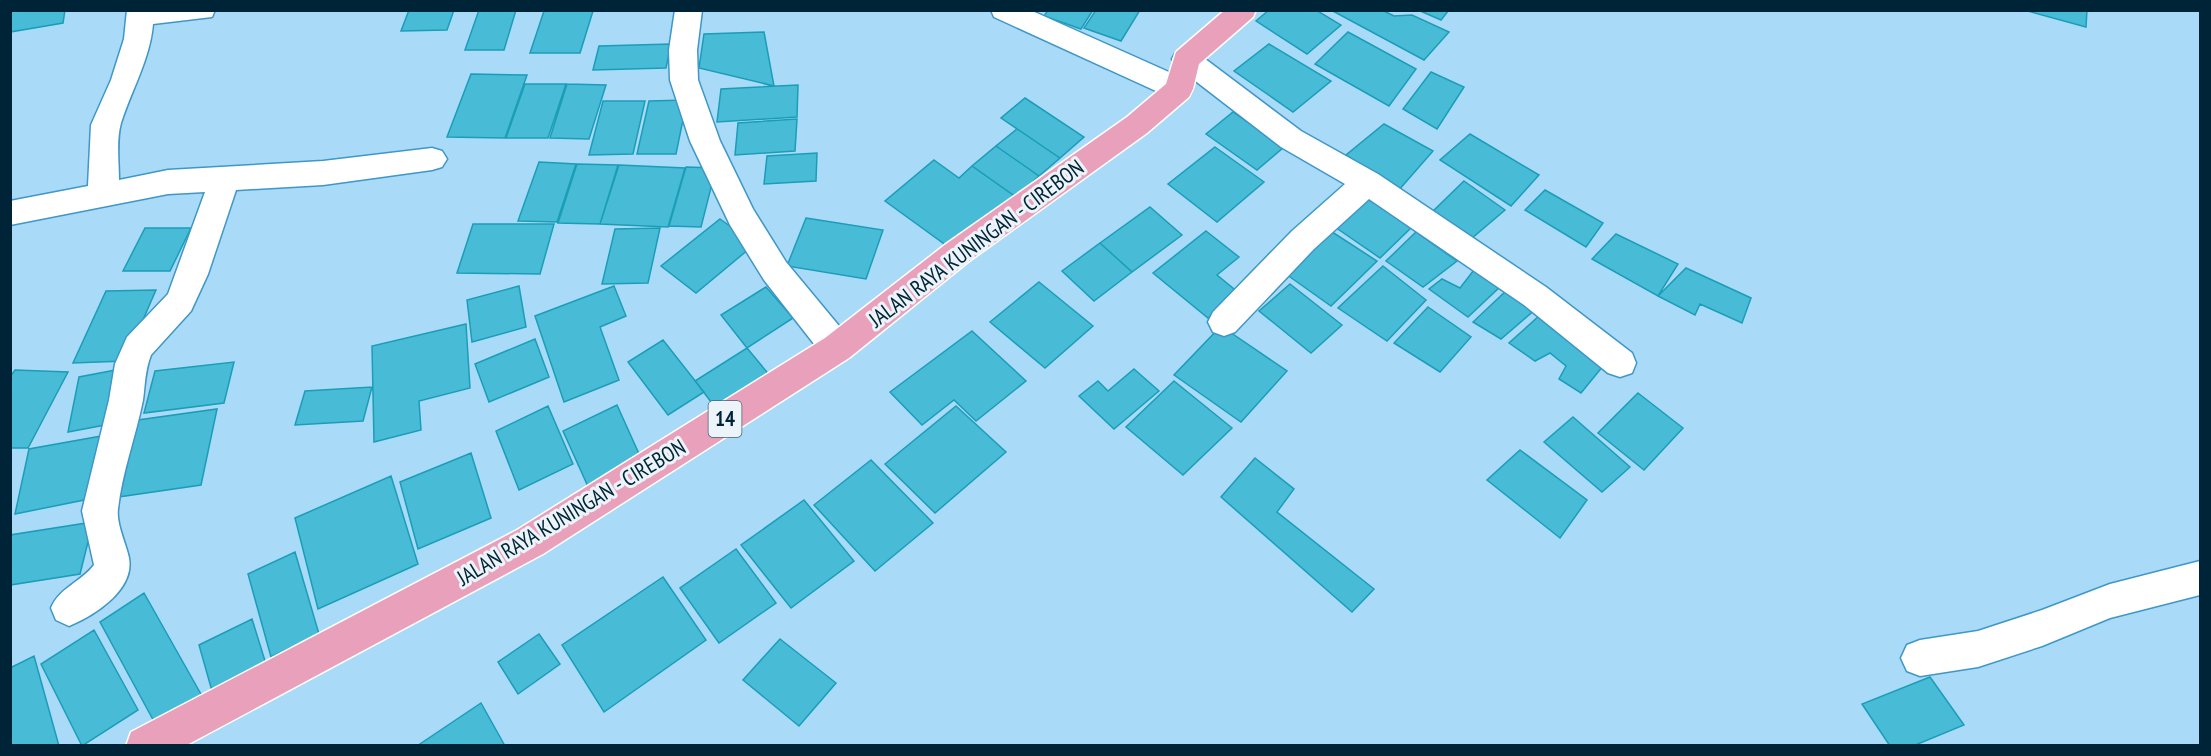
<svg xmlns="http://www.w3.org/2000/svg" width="2211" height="756" viewBox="0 0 2211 756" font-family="'PT Sans Narrow',sans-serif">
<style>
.building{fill:#48bcd7;stroke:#1b9db8;stroke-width:1.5}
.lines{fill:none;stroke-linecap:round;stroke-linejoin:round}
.street-casing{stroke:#3f97c7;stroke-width:3}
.highway-casing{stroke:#fff;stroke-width:3}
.street{fill:#fff;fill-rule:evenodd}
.highway{fill:#e9a1bb;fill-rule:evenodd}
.labels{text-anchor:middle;stroke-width:6;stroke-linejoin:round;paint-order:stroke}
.shield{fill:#ecf4fa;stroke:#476272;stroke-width:1.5}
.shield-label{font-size:21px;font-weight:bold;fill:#002437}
.street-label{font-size:22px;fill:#002437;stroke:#ecf4fa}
</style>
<rect width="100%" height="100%" fill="#a9daf8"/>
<path class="building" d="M10,10H65L63,23L10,32Z
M409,10H454L447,30L401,31Z
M479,10H516L504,50H465Z
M1048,10H1093L1081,29L1044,16Z
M1096,10H1140L1121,41L1084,28Z
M1269,10H1316L1341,25L1307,54L1256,21Z
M1331,10H1382L1394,16L1412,15L1449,32L1424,60Z
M1418,10H1449L1441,20Z
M2024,10H2087L2086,27Z
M544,11H593L580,53H530Z
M764,32L774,86L699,68L704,34Z
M1348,32L1416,69L1389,106L1315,64Z
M671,44L666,68L593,70L599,46Z
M1269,44L1331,81L1293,112L1234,71Z
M1431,72L1464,87L1437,129L1403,109Z
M471,74L527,75L505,138L447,137Z
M525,84H566L548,138H506Z
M567,84L606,85L589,139L550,138Z
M798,85L797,117L717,122L721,89Z
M1025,98L1084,137L1060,158L1001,118Z
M687,100L676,154H637L649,101Z
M603,101H645L633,154L589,155Z
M1233,112L1284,147L1257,170L1206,134Z
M797,119L795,151L735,155L738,123Z
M1384,124L1433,151L1398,191L1346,155Z
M1017,129L1060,158L1039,176L996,146Z
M1470,134L1539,175L1511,206L1440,160Z
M996,146L1039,176L1016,197L972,166Z
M1215,147L1264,182L1217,222L1168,184Z
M817,153L816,181L764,184L767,156Z
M934,160L959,178L972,166L1016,197L954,251L885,201Z
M539,162L576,164L557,222L518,221Z
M577,164L618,165L600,224L558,223Z
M619,165L685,168L668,227L600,224Z
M686,167L716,168L701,227L669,226Z
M1464,181L1505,210L1465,244L1428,216Z
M1545,190L1603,223L1586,247L1525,210Z
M1368,191L1416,223L1380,258L1332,225Z
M1150,207L1182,235L1132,272L1100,243Z
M806,218L883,230L866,279L787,266Z
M720,219L755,244L696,293L661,266Z
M473,224H554L540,274L457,273Z
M145,228H191L170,271H123Z
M660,228L648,283L602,284L615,229Z
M1326,228L1377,261L1331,306L1283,272Z
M1206,231L1239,257L1217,275L1239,293L1208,318L1153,273Z
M1416,232L1457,261L1423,287L1386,261Z
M1616,234L1678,264L1658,296L1592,259Z
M1100,243L1132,272L1094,301L1062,271Z
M1383,266L1426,300L1387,341L1338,308Z
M1477,266L1503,284L1468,317L1429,289L1442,279L1460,288Z
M1686,268L1751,298L1742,323L1700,304L1695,315L1658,296Z
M1039,282L1093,326L1045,368L990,322Z
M1290,284L1342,325L1311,353L1259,311Z
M519,286L526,327L472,342L467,300Z
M614,286L626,316L600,327L619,380L564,402L535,316Z
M766,287L793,318L747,348L721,315Z
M156,290L125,361L73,363L106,291Z
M1507,290L1537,308L1501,339L1473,322Z
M1428,307L1471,337L1440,372L1394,343Z
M1540,315L1603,366L1581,393L1559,379L1566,366L1550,353L1535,361L1509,343Z
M466,324L470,388L419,401L421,430L374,442L372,346Z
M1221,326L1287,371L1241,422L1174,375Z
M972,331L1026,381L976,421L954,400L922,425L890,392Z
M535,339L549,377L489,402L475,364Z
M663,340L704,392L668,415L628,362Z
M747,348L771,377L718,411L695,381Z
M234,362L224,403L144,413L155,371Z
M121,369L110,424L68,432L79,377Z
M1134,369L1159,391L1114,429L1079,396L1098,381L1108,391Z
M15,370L68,372L28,448H10V377Z
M1174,381L1232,428L1183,475L1126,427Z
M372,387L363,421L295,425L305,391Z
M1638,393L1683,428L1644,470L1598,433Z
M617,405L644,465L590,491L563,431Z
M548,406L573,464L519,490L496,431Z
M956,406L1006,452L935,513L885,464Z
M217,409L201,485L118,497L138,420Z
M1573,417L1630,467L1602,492L1544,442Z
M107,435L94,498L15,514L29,449Z
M1520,450L1587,500L1560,538L1487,480Z
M471,453L491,518L418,549L400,482Z
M1255,458L1294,489L1277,512L1374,589L1352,612L1221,497Z
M871,460L933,523L875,571L814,505Z
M391,476L418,564L318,609L295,518Z
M804,500L854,561L791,608L741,545Z
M93,522L80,574L10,585V535Z
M736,549L776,603L719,643L680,588Z
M295,552L319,634L271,657L248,574Z
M663,577L706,640L604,712L562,645Z
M144,593L202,696L157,727L100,622Z
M252,619L266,664L212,691L199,645Z
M94,630L138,710L82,746L41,664Z
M539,634L560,664L518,694L498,662Z
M780,639L836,683L799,726L743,680Z
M34,656L59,746H10V668Z
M1930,677L1964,725L1913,746H1890L1862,704Z
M481,703L505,746H417Z"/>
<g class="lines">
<g class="street-casing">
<path id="street" d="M127,10H215L212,17L153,24C150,59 132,89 121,123C116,140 119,162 119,180L168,170L323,161L432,148L442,151L447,159L442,167L432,170L323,185L236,190L208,274L191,311L151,355C145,370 145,385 143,400C136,436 122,472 118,509C116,524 126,543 129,558C135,590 94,616 69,626L56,620L51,608C59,588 81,582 94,565L82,511L109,400L115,364L127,337L168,294L205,192L168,194L10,225V201L88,186L91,125L111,80L124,39Z
M675,10H702L697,50L698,80L720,141L753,209L786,262L849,338L853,348L849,358L837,362L825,358L764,280L730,225L690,141L670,80L669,50Z
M991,10H1030L1189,81L1193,89L1189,97L1179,100L1169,97L994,17Z
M1186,49L1196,52L1301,131L1378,174L1546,287L1632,353L1636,363L1632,373L1620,377L1608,373L1524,305L1369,199L1314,249L1235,332L1224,336L1213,332L1208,322L1213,312L1292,231L1345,184L1281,147L1176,66L1172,59L1176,52Z
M2200,561V595L2110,618L2042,646L1978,667L1920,676L1907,671L1901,658L1907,645L1920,640L1978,631L2042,610L2110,584Z"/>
</g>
<g class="highway-casing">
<path id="highway" d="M1225,10H1256L1253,17L1199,64L1193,89L1189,97L1147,133L968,262L849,358L543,554L185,746H126L131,732L517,530L825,338L946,244L1127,117L1166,84L1176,52Z"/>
</g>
<use href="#street" class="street"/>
<use href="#highway" class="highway"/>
</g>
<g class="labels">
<rect class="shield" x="708.5" y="401" width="33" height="36" rx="4.5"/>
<g class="shield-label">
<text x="725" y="426">14</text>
</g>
<g class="street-label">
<text transform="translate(976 243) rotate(-37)" y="8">JALAN RAYA KUNINGAN - CIREBON</text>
<text transform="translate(571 512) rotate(-31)" y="8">JALAN RAYA KUNINGAN - CIREBON</text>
</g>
</g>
<rect width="2211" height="756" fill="none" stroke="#002437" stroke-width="24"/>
</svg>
